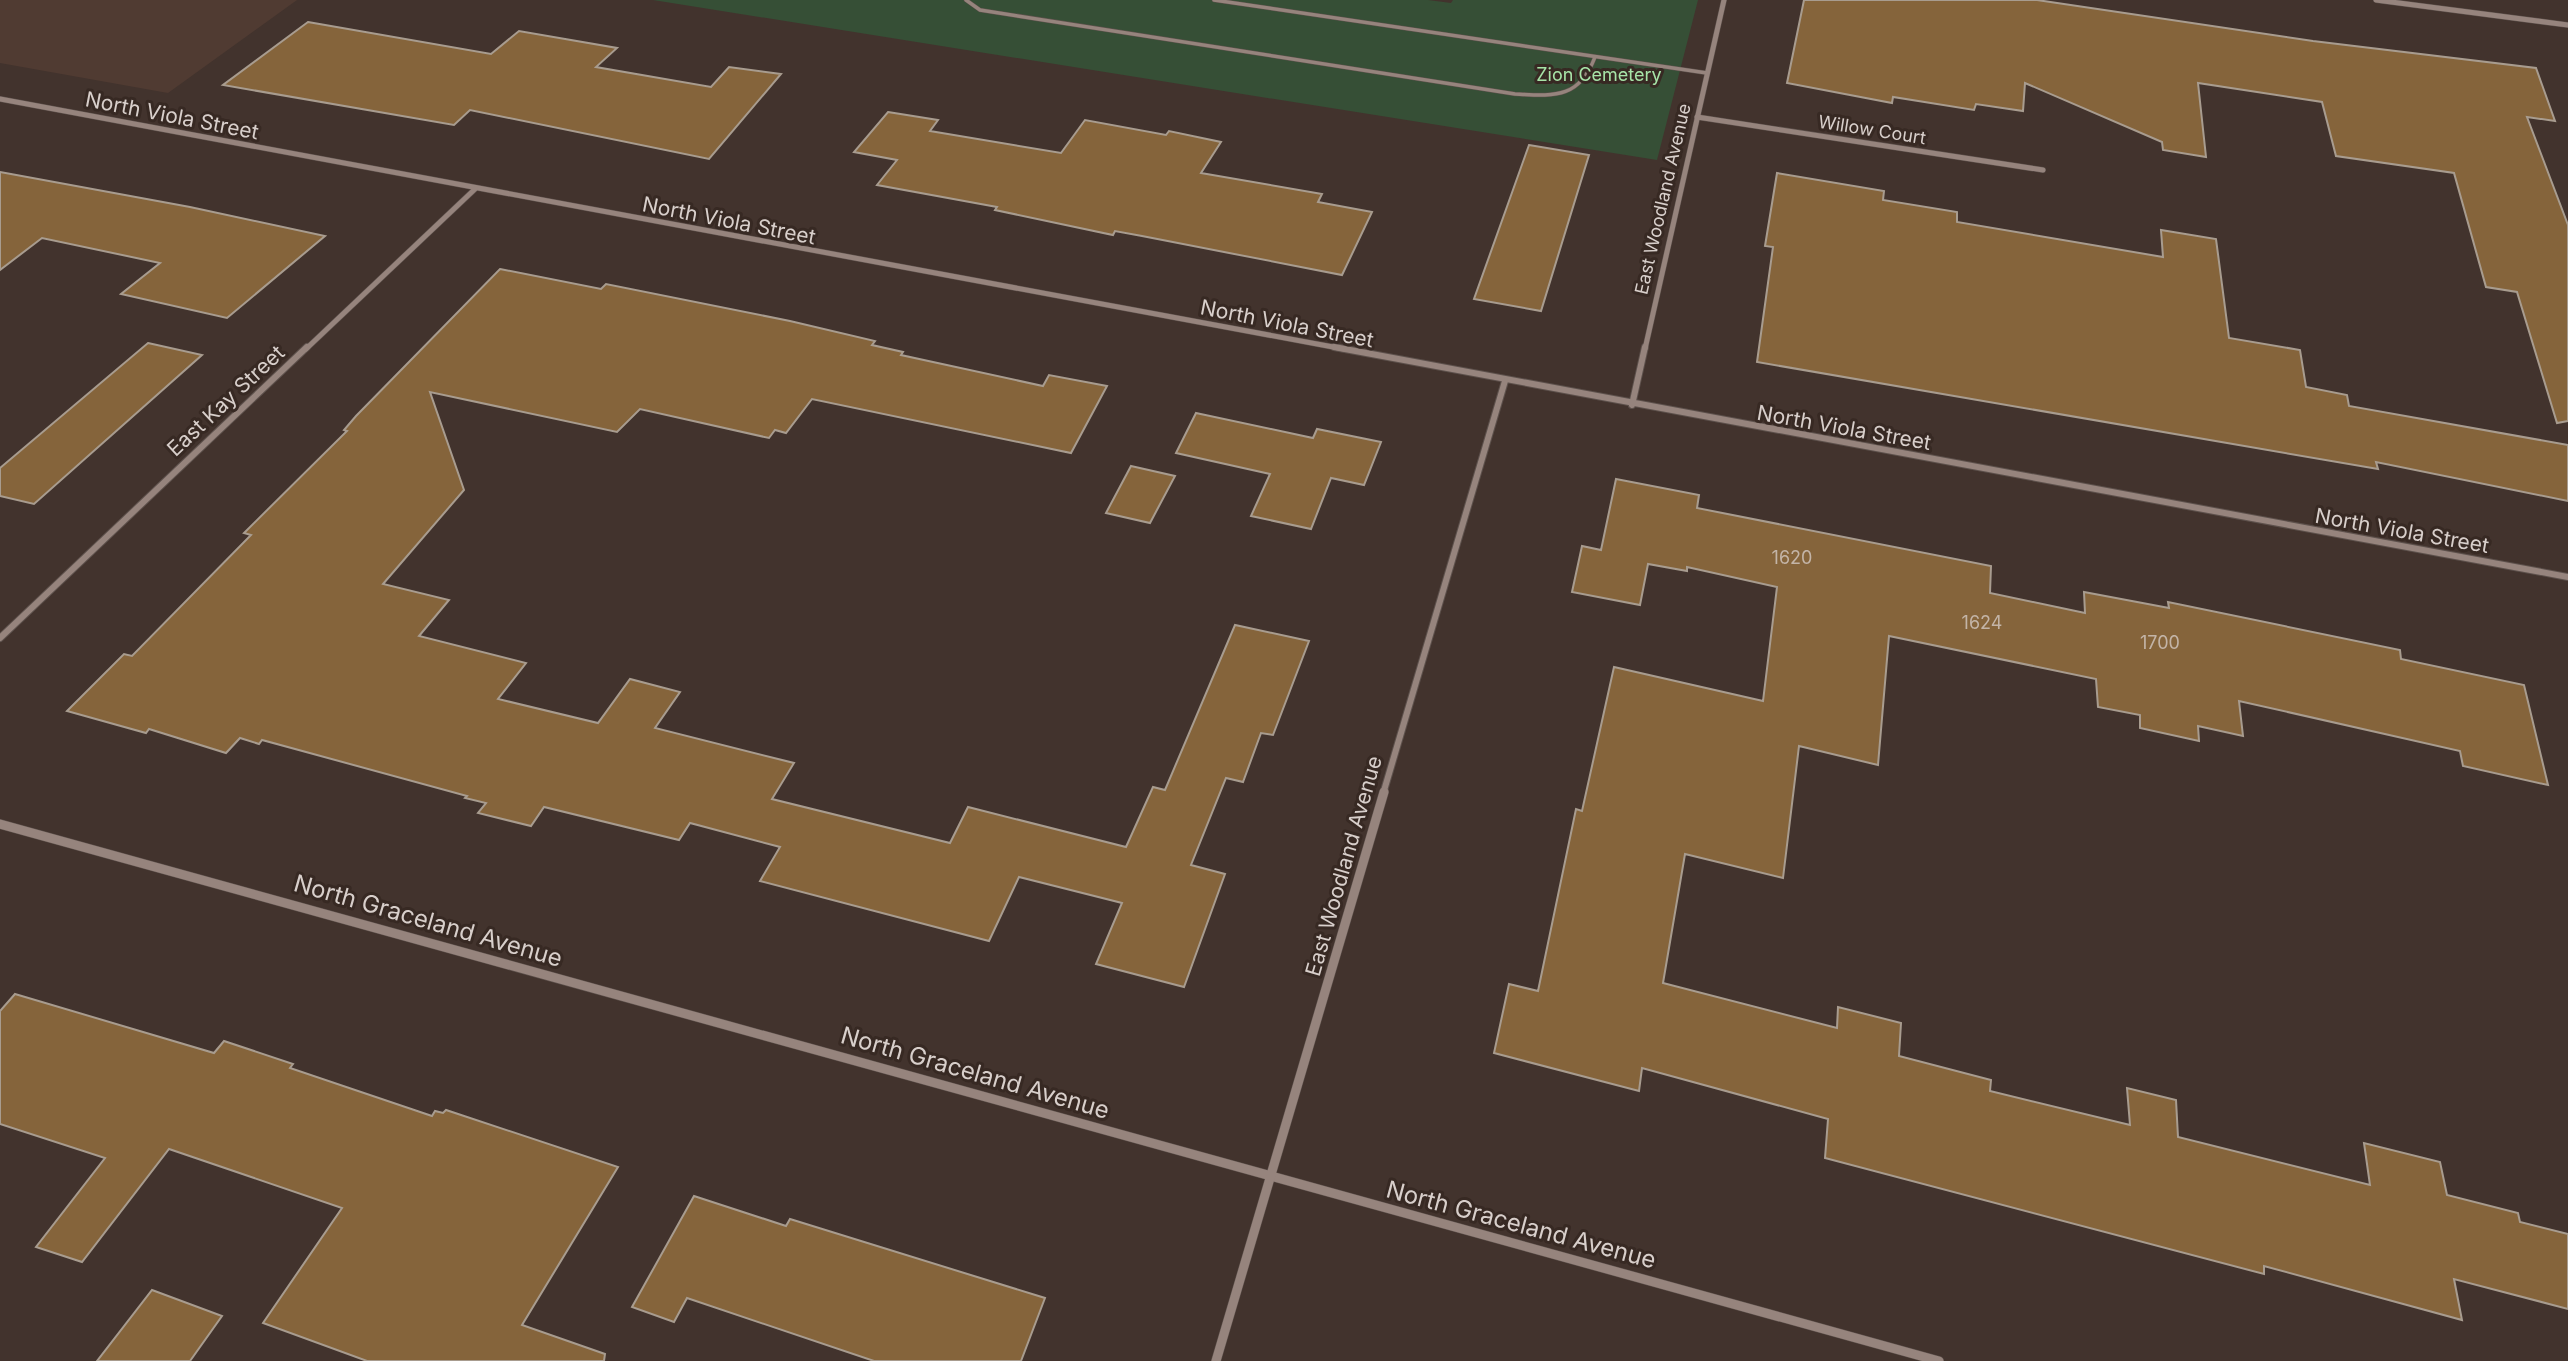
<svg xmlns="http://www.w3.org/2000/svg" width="2568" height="1361" viewBox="0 0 2568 1361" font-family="Inter,sans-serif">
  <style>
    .built { fill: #503b32 }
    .green { fill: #364f36 }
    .building { fill: #85643b; stroke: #a89c8f; stroke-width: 2 }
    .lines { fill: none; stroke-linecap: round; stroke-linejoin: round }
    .lane-casing { stroke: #5d514c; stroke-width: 4.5 }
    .street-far2-casing { stroke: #5d514c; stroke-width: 6 }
    .street-far1-casing { stroke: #5d514c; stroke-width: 8 }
    .street-casing { stroke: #5d514c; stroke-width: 10 }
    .lane { stroke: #96847d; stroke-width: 3.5 }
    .street-far2 { stroke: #96847d; stroke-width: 5 }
    .street-far1 { stroke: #96847d; stroke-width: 6 }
    .street { stroke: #96847d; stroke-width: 9 }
    .labels { text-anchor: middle; stroke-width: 6; stroke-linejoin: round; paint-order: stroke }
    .far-park-label { font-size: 18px; fill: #a7e4a8; stroke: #372923 }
    .far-street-label { font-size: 18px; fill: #d8cfcb; stroke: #372923 }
    .number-label { font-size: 18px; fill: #c3b4a7 }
    .street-label { font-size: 21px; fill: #d8cfcb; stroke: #372923 }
    .near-street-label { font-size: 24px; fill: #d8cfcb; stroke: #372923 }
  </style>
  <rect width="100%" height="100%" fill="#42332d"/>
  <path class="built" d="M0,0H297L168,93L0,63Z"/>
  <path class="green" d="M653,0H1428L1451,3L1453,0H1698L1657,160Z"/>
  <g class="building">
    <path d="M1804,0H2037L2313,41L2536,68L2555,121L2527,117L2568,225V421L2557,423L2517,292L2486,287L2454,173L2336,156L2322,102L2198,83L2206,157L2163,150L2162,142L2025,83L2023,111L1976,104L1974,110L1893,97L1892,103L1787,83Z"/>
    <path d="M308,22L491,54L519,31L617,48L596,67L711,87L729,67L781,74L709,159L470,110L454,125L223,85Z"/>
    <path d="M888,112L938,120L930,131L1061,153L1085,120L1166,135L1169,131L1221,142L1201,173L1322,194L1318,202L1372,212L1342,275L1142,236L1115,231L1113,235L995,210L997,207L877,185L897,160L854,152Z"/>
    <path d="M1529,145L1589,155L1541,311L1474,299Z"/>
    <path d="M0,172L190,207L325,236L227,318L121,294L160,263L42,238L0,270Z"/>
    <path d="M1777,173L1884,191L1883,200L1957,212V222L2163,257L2161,230L2216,239L2229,338L2300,350L2306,387L2347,395L2349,406L2568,445V501L2376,462L2378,469L1757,362L1773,247L1765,246Z"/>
    <path d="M500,269L601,289L606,284L790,321L875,341L872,345L903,352L901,355L1043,386L1049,375L1107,386L1071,453L812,399L786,433L775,430L769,438L640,409L617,432L430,392L464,490L383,584L449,600L419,636L526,663L498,699L598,723L630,679L680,692L655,728L794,763L772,799L950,843L968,807L1126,847L1153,787L1165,790L1235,625L1309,641L1273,735L1261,733L1243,782L1226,778L1191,865L1225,874L1184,987L1096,964L1122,903L1019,877L989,941L760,881L780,847L690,823L679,840L544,807L531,826L478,813L486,803L465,798L467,796L262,740L259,744L240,738L226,753L149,729L146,733L67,711L124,654L132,656L251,535L244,533L347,431L344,430L356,416Z"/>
    <path d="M148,343L202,355L34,504L0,496V468Z"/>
    <path d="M1196,413L1313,438L1317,429L1381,442L1364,485L1331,478L1311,529L1251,516L1270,474L1176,453Z"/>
    <path d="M1131,466L1175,476L1150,523L1106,513Z"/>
    <path d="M1616,479L1699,495L1697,508L1991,566L1990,593L2085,613L2084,592L2169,608L2168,602L2400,650L2401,659L2524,685L2548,785L2463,766L2460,751L2239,701L2243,736L2198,726L2199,741L2140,728V715L2098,707L2096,679L1889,636L1878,765L1799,746L1783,878L1685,854L1663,983L1837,1028L1838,1007L1901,1023L1899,1056L1991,1080L1990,1091L2130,1125L2127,1088L2176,1100L2178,1137L2370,1185L2364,1143L2440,1162L2447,1195L2518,1213L2520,1222L2568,1234V1309L2454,1279L2462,1320L2264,1266V1274L1825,1158L1828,1119L1642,1068L1639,1091L1494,1053L1509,984L1538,991L1576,809L1582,811L1614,667L1763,701L1777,587L1687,567V571L1648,564L1640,605L1572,592L1582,546L1601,550Z"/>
    <path d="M15,994L214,1053L224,1041L293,1064L290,1068L432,1116L435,1111L443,1113L446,1110L618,1167L522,1325L605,1354L604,1361H367L263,1323L342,1208L169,1149L82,1262L36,1247L105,1158L0,1124V1011Z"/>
    <path d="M694,1196L786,1226L790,1219L1045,1298L1021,1361H874L687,1298L674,1322L632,1307Z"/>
    <path d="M152,1290L222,1316L190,1361H97Z"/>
  </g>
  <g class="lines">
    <defs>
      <g id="lane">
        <path d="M966,0L980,10L1515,94C1555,96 1579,99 1595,57"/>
        <path d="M1214,0L1707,73"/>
      </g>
      <g id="street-far2">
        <path d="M2376,0L2568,25"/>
        <path d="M0,99L1344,349"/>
        <path d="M1697,117L2043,170"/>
        <path d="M306,349L475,189"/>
        <path d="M1645,349L1724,0"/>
      </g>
      <g id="street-far1">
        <path d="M1334,347L2568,577"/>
        <path d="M1632,405L1645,347"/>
        <path d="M0,638L307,347"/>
        <path d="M1383,794L1505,381"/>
      </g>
      <g id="street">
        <path d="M0,824L1939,1361"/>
        <path d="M1216,1361L1384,792"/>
      </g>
    </defs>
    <use href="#lane" class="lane-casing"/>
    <use href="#street-far2" class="street-far2-casing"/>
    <use href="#street-far1" class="street-far1-casing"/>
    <use href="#street" class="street-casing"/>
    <use href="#lane" class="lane"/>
    <use href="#street-far2" class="street-far2"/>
    <use href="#street-far1" class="street-far1"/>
    <use href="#street" class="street"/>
  </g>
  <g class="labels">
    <g class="far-park-label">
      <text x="1599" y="81">Zion Cemetery</text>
    </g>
    <g class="far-street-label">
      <text transform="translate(1872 130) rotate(9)" y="6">Willow Court</text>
      <text transform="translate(1663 199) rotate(-77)" y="6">East Woodland Avenue</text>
    </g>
    <g class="number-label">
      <text x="1792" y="564">1620</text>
      <text x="1982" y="629">1624</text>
      <text x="2160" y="649">1700</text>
    </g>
    <g class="street-label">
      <text transform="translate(172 116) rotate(11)" y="7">North Viola Street</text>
      <text transform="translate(729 221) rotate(11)" y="7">North Viola Street</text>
      <text transform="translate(1287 324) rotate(11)" y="7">North Viola Street</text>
      <text transform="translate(226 401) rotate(-43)" y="7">East Kay Street</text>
      <text transform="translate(1844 428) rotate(10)" y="7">North Viola Street</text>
      <text transform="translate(2402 531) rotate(10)" y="7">North Viola Street</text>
      <text transform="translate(1344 866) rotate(-74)" y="7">East Woodland Avenue</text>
    </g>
    <g class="near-street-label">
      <text transform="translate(428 921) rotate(16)" y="8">North Graceland Avenue</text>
      <text transform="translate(975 1073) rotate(16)" y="8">North Graceland Avenue</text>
      <text transform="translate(1521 1225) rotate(15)" y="8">North Graceland Avenue</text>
    </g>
  </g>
</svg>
